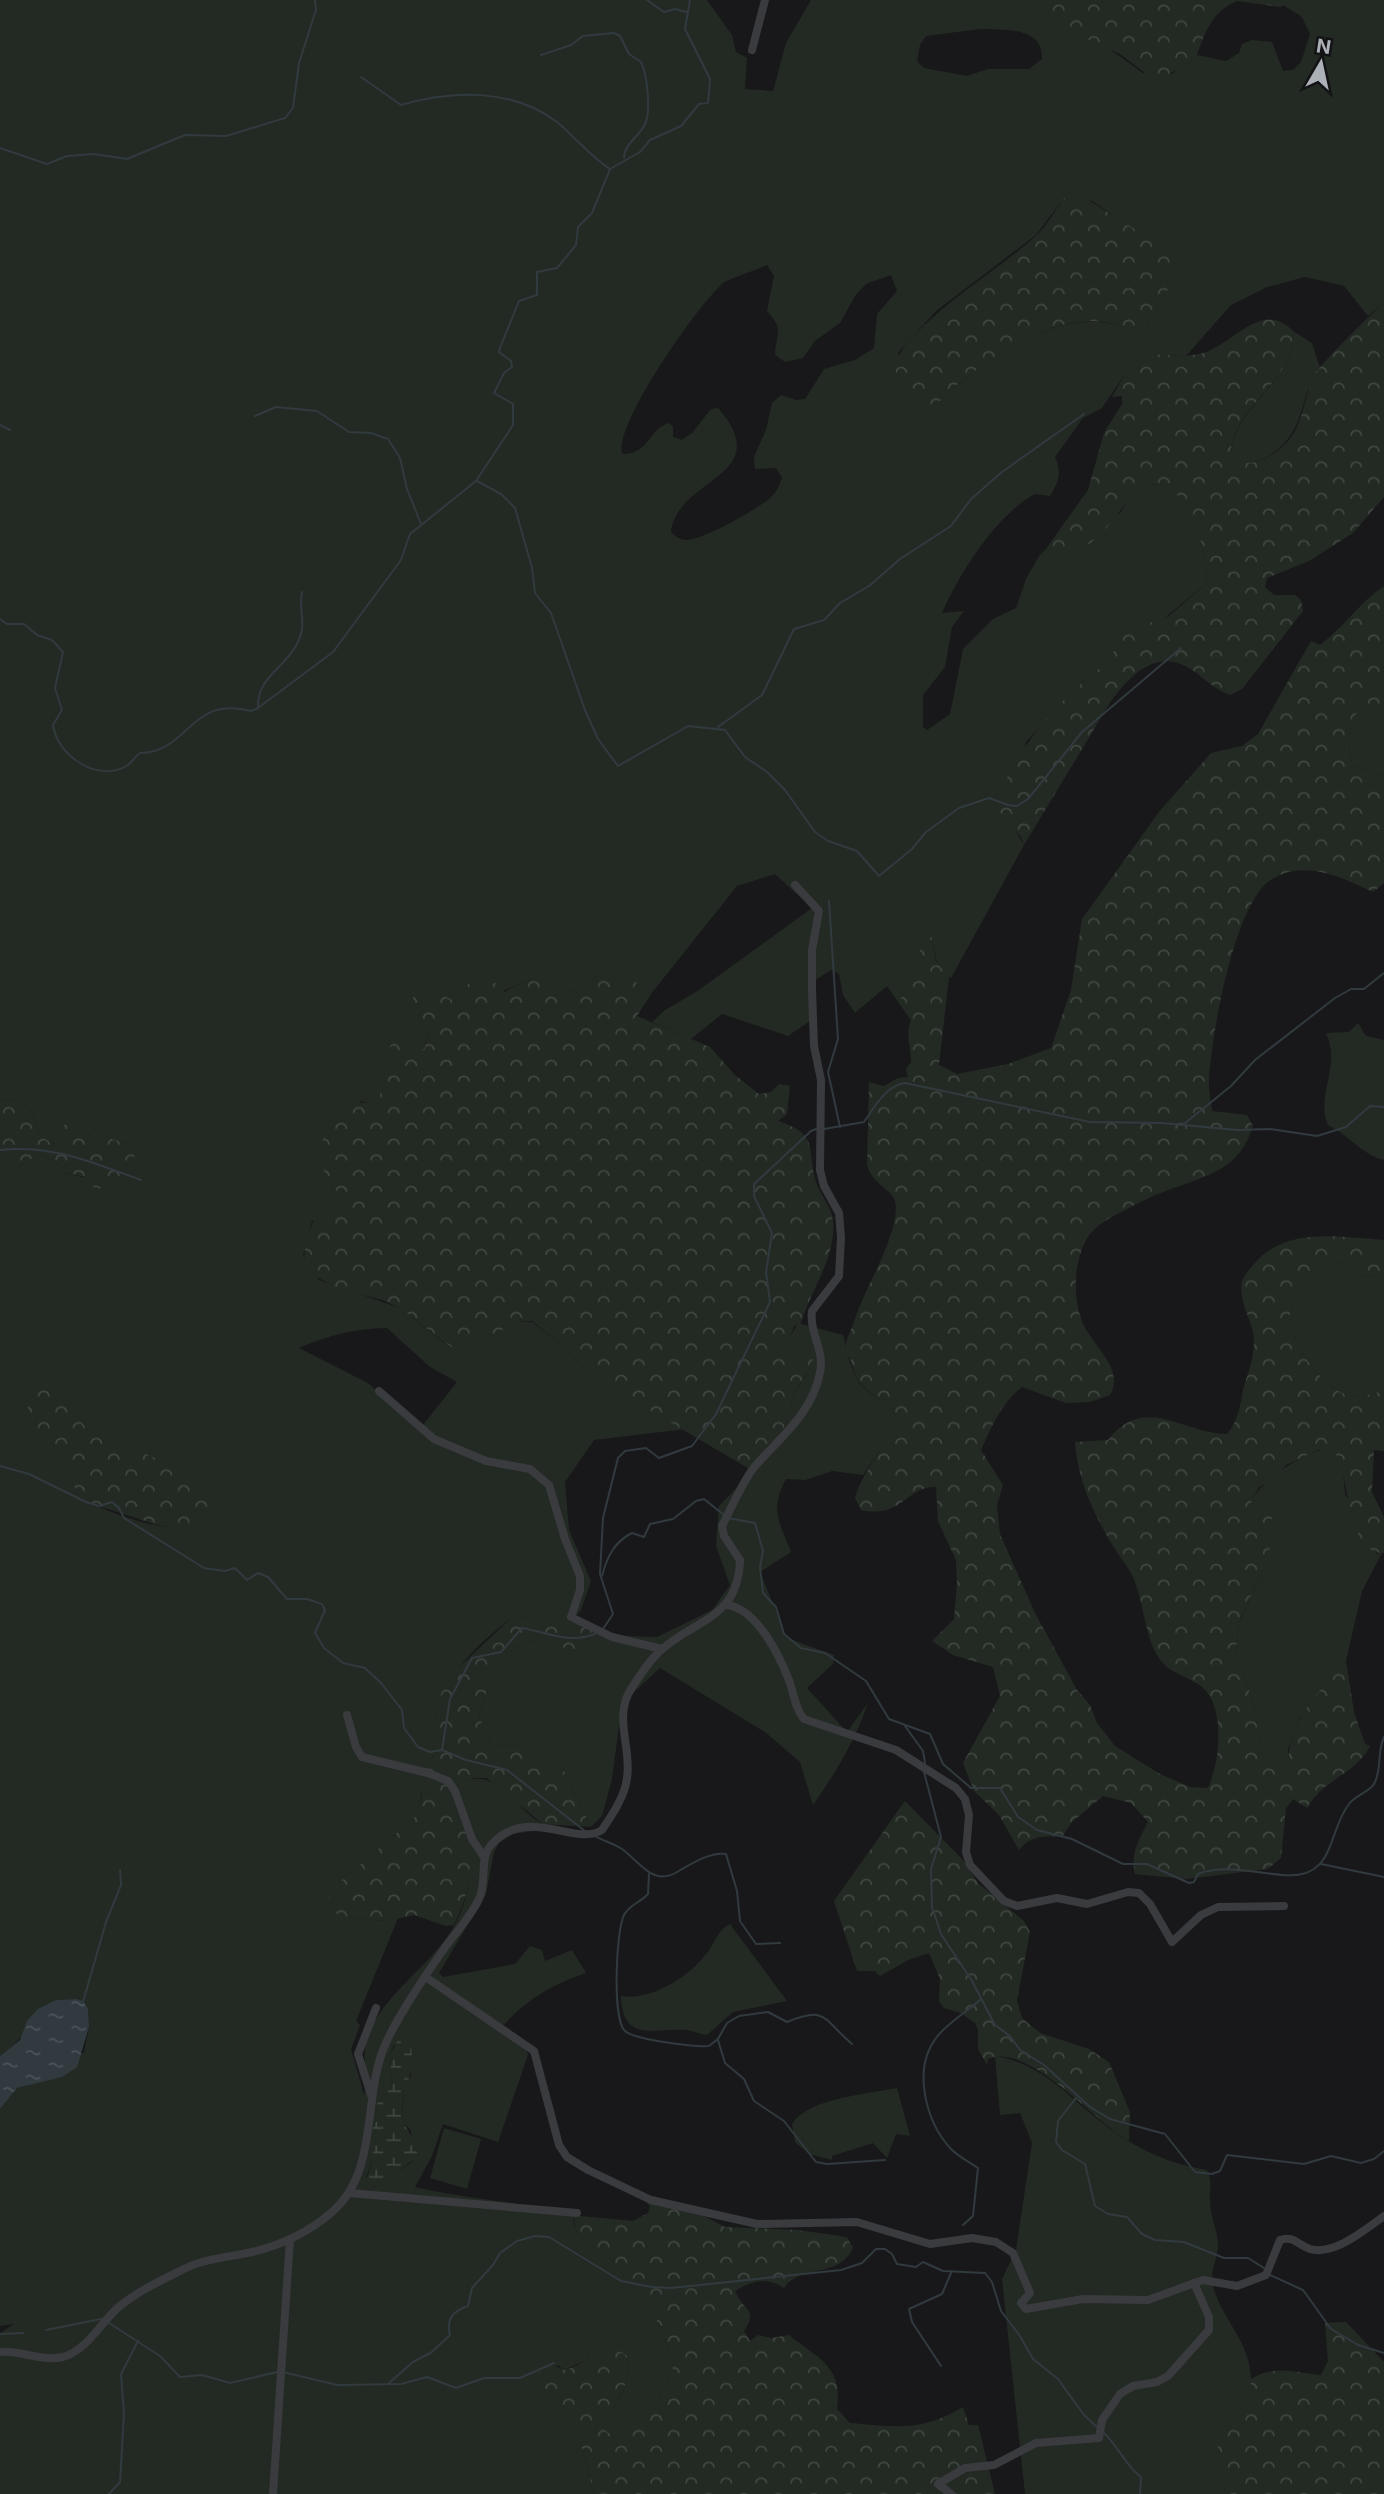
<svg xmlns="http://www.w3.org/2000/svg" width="1384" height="2494" viewBox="0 0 1384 2494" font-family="Inter,sans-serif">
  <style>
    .grass { fill: #232a23; fill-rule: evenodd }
    .forest { fill: url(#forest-crowns) }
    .wetland { fill: url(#wetland-marsh) }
    .water { fill: url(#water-ripples) }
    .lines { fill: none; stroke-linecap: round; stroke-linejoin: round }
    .stream { stroke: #313a3f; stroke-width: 2 }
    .minor { stroke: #3a3b3f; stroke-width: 8 }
  </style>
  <defs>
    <pattern id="forest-crowns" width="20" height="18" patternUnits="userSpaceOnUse" patternTransform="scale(1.75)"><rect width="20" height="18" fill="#232a23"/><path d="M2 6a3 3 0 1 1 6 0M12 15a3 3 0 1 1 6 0" fill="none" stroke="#404641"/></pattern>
    <pattern id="wetland-marsh" width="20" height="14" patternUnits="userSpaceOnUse" patternTransform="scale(1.75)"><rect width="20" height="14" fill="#232a23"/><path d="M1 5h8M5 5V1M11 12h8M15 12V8" fill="none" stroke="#404641"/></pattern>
    <pattern id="water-ripples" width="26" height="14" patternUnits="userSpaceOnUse" patternTransform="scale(1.75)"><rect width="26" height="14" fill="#313a3f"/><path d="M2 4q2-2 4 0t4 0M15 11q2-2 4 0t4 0" fill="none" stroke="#4c5459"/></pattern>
  </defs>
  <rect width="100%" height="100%" fill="#18181a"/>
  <g class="grass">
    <path d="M0,0H707L732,35L736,52L747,58L745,89L773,91L786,43L811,0H1041L1143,73L1172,74L1181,65L1195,61L1197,55L1226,61L1239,53L1242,44L1252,40L1272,42L1283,71L1293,70L1301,62L1310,34L1302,17L1283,5L1290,0H1384V303L1368,316L1344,286L1305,277L1267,287L1231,305L1186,356L1144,354L1125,374L1102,408L1083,418L1055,457C1062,473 1059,481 1050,496L1035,494C997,514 959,574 942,613L964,611L952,627L945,667L923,695V727L927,730L950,714L963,649L993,619L1016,608L1026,579L1039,556L1046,549L1055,556L1121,512L1130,496L1144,484L1169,485C1193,510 1207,548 1207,583L1162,620L1131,629L1107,661L1074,690L1026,742L1014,828L1024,845L951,978L938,969L929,924L911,983L898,1002L887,986L855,1013L843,995L839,974L831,970L814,981L810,1021L788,1036L722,1014L691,1039L652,1022L665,1010L696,992L812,908L775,874L737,886L651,994L632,979L608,970L573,991L529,979C510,989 467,1009 447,999L423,1020L429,1031L423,1050L391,1043L378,1105L360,1101L324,1168L332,1186L352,1202L312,1221L303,1256L319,1280L400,1308L451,1348L469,1338H490L515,1322H532L561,1344L590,1375L686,1429L594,1440L565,1482L569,1530L591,1581L581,1610L572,1621L542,1617L511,1618C475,1647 440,1678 435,1726C434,1734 437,1743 436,1752C419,1775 426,1794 414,1818L327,1893L347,1918L388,1921L398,1918L356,2021L360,2025L351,2049L364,2095C372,2067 355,2056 374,2023C398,1979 449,1954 464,1903C469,1886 474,1862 469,1845C462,1819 450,1812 459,1783C499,1765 513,1808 543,1824L540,1830L513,1834L499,1843L494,1852L486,1894L439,1973L443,1977L515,1964L530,1946L542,1950L545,1961L572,1950L586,1973C553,1984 525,2000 502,2027L524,2043L528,2055L498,2142L443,2124L432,2156L415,2187C470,2200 526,2202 580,2216L573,2220L577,2234L613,2261L654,2314L673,2361L672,2372L659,2399L608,2433L602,2426V2419C622,2400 630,2385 627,2356L598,2355L564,2370L558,2365L540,2384L580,2440L594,2494H0V2333L14,2324L0,2326V2109L17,2088L27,2086L84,2052L89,2027L88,2009L76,1999L56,2000C37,2019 21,2040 0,2056V1166L4,1170L18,1168L38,1154L56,1161L63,1172L86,1178L82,1182L129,1144L108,1138L76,1120L55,1144L40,1136L31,1109L16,1099L0,1101ZM980,29C1003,30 1043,26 1042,59L1029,69H988L967,76L924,68L917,61L920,45L926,36ZM1092,201L1177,259C1176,286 1156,305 1145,330L1137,333C1073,297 985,355 940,401L898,353L936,311L1036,235L1061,202ZM767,265L774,276L767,311C785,331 776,332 775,355L785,362L803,358L815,341L840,323L855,296L866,284L891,275L897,291L877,314L874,348L855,360L824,369L805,399L796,400L781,395L772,403L766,430L754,457L755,469L776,468L782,478C779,486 777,491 771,497C760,508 701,541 686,540C680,540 675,536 671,532C677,477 778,477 718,408L711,409L692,433L682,440L673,437V427L669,423C648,429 650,454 622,454C614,424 698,305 723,283C727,280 759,269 767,265ZM387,1328L430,1367L457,1382L419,1430L368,1383L299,1348C329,1335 354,1329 387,1328ZM52,1389L72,1400C76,1437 114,1440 141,1452C165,1463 194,1475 211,1494L195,1523C166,1537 109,1511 79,1499L65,1464ZM408,2040L411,2075L406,2085L402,2112L403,2122L411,2131L412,2162L375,2187L366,2177L373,2159V2125L379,2119L376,2105L392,2086L390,2054L393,2046Z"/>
    <path d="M1293,331L1312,343L1320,368C1299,392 1308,426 1276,451C1265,460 1253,464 1239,463L1231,456C1231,407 1298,380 1293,331Z"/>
    <path d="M1366,702L1384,710V776L1353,766C1346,743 1347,719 1366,702Z"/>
    <path d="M1358,1023L1366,1036L1384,1040V1160C1361,1154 1349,1135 1328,1125C1315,1093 1342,1068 1326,1033L1349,1032Z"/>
    <path d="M1341,1262L1354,1276L1384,1275V1391C1374,1393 1361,1398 1352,1396C1324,1392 1283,1336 1291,1308C1294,1297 1302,1288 1309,1281C1319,1270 1326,1264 1341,1262Z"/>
    <path d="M798,1323L843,1335C846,1340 844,1346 846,1351C856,1379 858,1391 889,1402L897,1417L892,1433L863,1475L832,1471L805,1480L786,1479C769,1511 780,1522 791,1552L760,1572L787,1638L834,1655L833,1664L807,1688L847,1732L868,1703C855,1741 836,1772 813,1805L800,1762L765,1732L660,1668L622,1703L612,1779L602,1816L591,1827L564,1771L527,1745L492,1746L479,1716C488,1687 500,1639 539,1641C552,1642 568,1650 581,1653L593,1630L625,1636L657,1637L712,1610L730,1585L716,1546L719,1506L753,1471L787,1423L793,1395L807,1374L805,1352L791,1357L785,1352L787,1342Z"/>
    <path d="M1326,1449L1334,1451L1342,1461L1345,1494L1377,1554L1382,1553L1362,1591L1346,1661L1300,1718L1288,1749V1762L1280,1765L1263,1757L1253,1702L1236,1650L1239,1623L1269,1558L1257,1511L1251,1501C1261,1481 1303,1452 1326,1449Z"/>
    <path d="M730,1924L787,2001L733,2012L707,2035C700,2034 693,2031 686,2030C654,2028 622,2043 621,1996C651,2001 689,1977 707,1953C716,1942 717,1930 730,1924Z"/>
    <path d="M995,2056C1043,2064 1067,2096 1104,2124C1134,2148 1169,2164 1207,2170C1213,2182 1209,2189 1210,2201C1210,2215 1217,2229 1218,2243C1219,2258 1209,2270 1213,2286C1222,2321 1253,2343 1251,2385C1250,2407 1230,2422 1221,2441C1214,2457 1222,2478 1226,2494H1025L1002,2279L1016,2250L1032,2143L1020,2113L1000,2115Z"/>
    <path d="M897,2088L910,2136L896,2134L887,2158L873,2143L832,2156V2160L809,2154L795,2142L792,2124C808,2098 868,2094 897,2088Z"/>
    <path d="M444,2128L481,2139L467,2189L430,2178Z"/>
  </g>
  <g class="forest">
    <path d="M1041,0H1290L1281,7L1237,1C1211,11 1203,37 1195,61C1180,65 1171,75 1156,81L1120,54L1056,25L1045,12Z"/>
    <path d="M1077,193L1165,248L1177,259C1176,286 1156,305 1145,330L1137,333C1077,299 1006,346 959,383C952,388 947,398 940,401C904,420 879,373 909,341C947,299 994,273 1036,236C1049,224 1056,207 1068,194Z"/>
    <path d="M1384,303V497L1353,533L1309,561L1267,578L1265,587L1274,595H1295L1301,600L1303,611L1242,689L1230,695C1213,689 1204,677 1189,668C1155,648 1130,676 1111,701L1024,845L1021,837L994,805C1014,759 1037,725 1074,690C1089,676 1105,666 1116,648L1114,642L1131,629L1169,616L1207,583C1207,548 1193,509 1168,485L1144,484C1112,511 1105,551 1055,556L1046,549L1088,490L1104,433L1122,404V396L1112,397L1125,374L1144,354C1164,353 1182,359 1203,353C1235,343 1262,299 1293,331C1298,380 1230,407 1231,456C1251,475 1286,450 1296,429C1304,413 1306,393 1313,377C1319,365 1372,313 1384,303Z"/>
    <path d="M1384,586V710L1366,703C1347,719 1346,743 1353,766L1384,776V883L1373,892C1342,877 1305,859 1272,879C1235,900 1211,1037 1209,1079C1208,1090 1211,1101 1212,1111L1247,1115L1253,1126C1240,1170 1206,1176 1168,1190C1151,1196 1135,1205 1119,1213C1109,1218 1096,1226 1089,1235C1073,1260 1072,1298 1083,1324C1093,1346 1125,1369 1110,1395L1090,1402L1066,1403L1022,1387C1002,1402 991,1427 981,1450L1003,1485L997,1505L1000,1534L1035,1613L1077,1690L1090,1705L1097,1723L1115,1746L1160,1774L1190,1787L1208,1788C1220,1762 1227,1702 1198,1684C1184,1675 1169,1673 1159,1658C1144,1635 1144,1602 1133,1577C1128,1566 1119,1556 1113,1546C1093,1513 1078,1480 1075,1442L1108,1440C1144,1393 1182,1433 1227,1434C1238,1421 1240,1407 1243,1390C1247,1375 1254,1359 1254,1343C1255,1322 1237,1302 1242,1282C1243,1276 1250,1269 1254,1264C1285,1226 1341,1237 1384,1240V1275L1353,1276L1341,1262C1326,1264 1319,1270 1309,1281C1302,1288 1294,1297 1291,1308C1283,1336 1324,1392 1352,1396C1361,1398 1374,1393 1384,1391V1451L1374,1450L1372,1492L1384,1517V1553C1345,1555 1351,1473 1334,1451L1318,1450L1286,1465L1275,1478L1259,1487L1251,1501L1257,1511L1272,1517L1269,1558L1239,1622L1236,1650L1253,1702L1263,1757L1280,1765L1288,1762C1290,1719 1319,1692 1346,1661L1354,1712L1365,1744L1370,1746C1354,1776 1324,1778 1307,1808L1293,1799L1286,1808L1281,1858L1268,1869L1186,1879L1135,1874C1130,1855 1139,1839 1148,1822L1131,1803L1103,1796L1072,1822L1062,1837C1047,1835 1028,1836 1019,1850L999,1815L974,1791L963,1763L1000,1696L993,1667L953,1655L932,1641L954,1619L957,1583L956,1560L938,1521L936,1487C906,1486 902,1519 861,1510L855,1498C864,1467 888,1446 897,1417L889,1402C865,1393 856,1383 850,1358L845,1355C844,1340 851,1332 855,1319C866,1285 896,1241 896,1206C895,1188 873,1188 867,1164L869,1082L884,1086L898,1078L908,1077L906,1069L911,1062C911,1046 905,1036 911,1020L898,1002C917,979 918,949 929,922L936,962L949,977L939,1065L957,1074L1008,1064L1051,1048L1071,990L1082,919L1159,812L1211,753L1242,746L1258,734L1311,641L1320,645C1344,627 1359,603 1384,586Z"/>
    <path d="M480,968L504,992L529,979L573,991L608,970L632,979L651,994L637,1016L710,1047L735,1075L759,1094L771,1092L779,1084L790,1086L787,1114L778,1121C820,1135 806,1147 816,1182C820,1195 832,1207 833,1221C836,1258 811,1289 801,1323L794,1326L785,1352L791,1357L805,1352L813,1354L812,1365L793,1395L787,1423L753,1471L590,1375L561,1344L532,1321L515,1322L490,1338H469L452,1348L400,1308L383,1300L339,1289L304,1270L305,1243L316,1214L351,1202C346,1197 338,1193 333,1187C311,1162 322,1120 347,1101L378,1104L391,1043H404L424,1049L429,1031L413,1005V995C427,991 445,994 455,1002Z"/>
    <path d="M16,1099L31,1109L40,1136L54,1144L60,1127L76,1120L108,1138L129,1144L135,1157L132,1176C117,1192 99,1191 82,1183L85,1177L63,1172L56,1161L38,1154L18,1168L4,1170L0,1166V1101Z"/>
    <path d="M42,1384L73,1400C76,1437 115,1440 142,1452C165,1463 194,1475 211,1494C206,1546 157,1525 127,1515C110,1509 95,1506 79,1499L65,1464L40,1438L28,1409L26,1388Z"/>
    <path d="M542,1617L568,1620L593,1630L581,1653C568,1650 552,1642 539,1641C500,1639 488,1687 479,1716L492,1746L527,1745L564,1771L591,1827L543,1824L487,1778H474L459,1783C450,1813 464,1819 470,1846C475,1871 465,1903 454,1925L446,1926L414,1915L388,1921L347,1918L335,1913L327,1893L414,1818L422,1796L423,1772L436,1752L434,1728L441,1694L450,1676L511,1618Z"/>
    <path d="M905,1801L963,1860L978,1883L1024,1921L1030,1932L1017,2000L1022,2018L1040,2033L1089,2049L1109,2062L1130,2112L1129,2141C1095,2123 1028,2041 988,2059L987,2065L978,2049V2030L975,2023L961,2013L944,2008L939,2001L940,1979L929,1953L908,1960L880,1976L875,1971H857L834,1901Z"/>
    <path d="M645,2201L706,2217L725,2227L798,2230L847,2237L853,2248C838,2280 802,2262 784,2288C766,2276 752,2281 735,2291C743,2311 759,2309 744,2331L750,2341L758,2335L771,2338L789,2335C818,2359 843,2365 837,2409L850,2423C896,2427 921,2432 963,2407L969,2425H978L995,2494H594L580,2440L540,2384L539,2371L547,2363L565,2370C585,2365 608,2339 627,2356C630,2385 622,2399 602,2419V2426L608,2433L659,2399L672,2372L673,2361L654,2314L613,2261L577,2234L574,2220L580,2216L633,2221L648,2213L650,2206Z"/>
    <path d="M1346,2322L1384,2362V2494H1226C1223,2482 1217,2467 1217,2455C1217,2430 1251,2410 1251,2379C1276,2364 1294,2373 1321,2375L1328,2361L1325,2323Z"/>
  </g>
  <path class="wetland" d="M402,2033C424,2054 403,2086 402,2111C401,2128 419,2139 417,2157L380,2185L371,2187L366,2180L373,2159V2125L379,2119L376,2105L392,2086L390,2054Z"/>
  <path class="water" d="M76,1999L83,2001L88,2009L89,2027L77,2067L62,2077L17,2088L0,2109V2056L20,2040L27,2021L38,2009L56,2000Z"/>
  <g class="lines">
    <g class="stream">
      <path d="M647,0L664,12L675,9L686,12"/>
      <path d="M541,55L571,45L583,36L614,33L620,36L629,54L641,62C647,75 652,113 644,126C638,137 624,145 624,158"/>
      <path d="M361,77L401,105C452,90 512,88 557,122C575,137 590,156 610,169"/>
      <path d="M0,148L47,164L67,156L94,154L127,159L185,135L226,136L285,118L293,108L299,63L316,10L315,0"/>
      <path d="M255,416L276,407L317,411L349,432L371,433L388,439L400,458L407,489L421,524"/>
      <path d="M0,425L10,430"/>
      <path d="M477,481L501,494L515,508L532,568L535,593L551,613L585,710L598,739L618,766L688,726L725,730L745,757L767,772L785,790L815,832L828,841L857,851L879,876L912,849L926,832L959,808L989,798L1008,805L1017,806L1028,799L1082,732L1181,648"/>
      <path d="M0,619L7,624H24L37,635L52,640L63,652L55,688L62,710L53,725C57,756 99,784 128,765C133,761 135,756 140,753C190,752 189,695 251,711L258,708L333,652L401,560L410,534L476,481L513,425V404L494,393L504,373L512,367L511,361L499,352L500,348L519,301L537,295V272L557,268L576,245L578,227L592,213L610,169L640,152L650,140L681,126L699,104L708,103L710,79L685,29L690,0"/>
      <path d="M258,707C257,677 285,668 297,644C308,623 298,613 302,592"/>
      <path d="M718,727L762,695L794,629L824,620L840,603L869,586L900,559L951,526L971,499L1002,472L1084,414"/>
      <path d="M829,901L838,1039L828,1072L840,1127"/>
      <path d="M1184,1124L1231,1086L1255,1060L1335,998L1351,989H1364L1384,973"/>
      <path d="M824,1129L864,1122C874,1108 886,1085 905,1083L1090,1122L1162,1123L1237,1130L1270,1129L1317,1136L1346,1127L1370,1106L1384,1107"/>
      <path d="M0,1150C52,1144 93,1163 141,1180"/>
      <path d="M0,1466L29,1474L86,1502L99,1506L112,1502L119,1508L124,1518L204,1568L225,1571L235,1568L247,1580L258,1573L268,1577L287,1599H307L322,1604L325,1610L315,1633L324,1648L343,1663L365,1668L381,1683L402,1710L404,1728L418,1747L430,1752L442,1750L466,1760L507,1770L585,1831"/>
      <path d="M728,1518L755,1523L763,1551L760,1567L763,1593L776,1607L784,1634L801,1648L825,1653L866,1681L889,1719L930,1734L943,1764L971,1788H1000L1018,1817L1037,1830L1072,1839L1123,1864H1147L1189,1883L1194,1882L1198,1874C1224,1864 1256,1873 1283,1875C1336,1880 1327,1832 1349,1804C1356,1795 1369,1792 1374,1784C1382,1771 1377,1751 1384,1737"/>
      <path d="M602,1576C607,1557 614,1542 632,1533L644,1537L650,1524L673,1519L696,1501L704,1499L724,1515"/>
      <path d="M603,1629L613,1614L600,1574L603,1518L618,1458L625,1451L646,1448L659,1458L692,1446L716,1414L770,1302L766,1272L772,1233L754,1196V1184L811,1131L819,1128"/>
      <path d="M905,1726L923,1751L925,1763"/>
      <path d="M442,1750L450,1699L472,1658L501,1652L522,1628C550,1633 568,1644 595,1634"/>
      <path d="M924,1772L941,1837L931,1869L932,1907L941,1934L972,1981L995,2025L1010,2036L1020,2050L1044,2065L1090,2107L1110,2119L1165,2134L1195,2172L1212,2174L1220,2171L1227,2155L1304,2164L1331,2156L1361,2163L1374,2159L1384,2151"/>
      <path d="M593,1835C603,1841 613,1843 622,1849C639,1861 653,1887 677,1872C691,1864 709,1852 726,1854L737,1891L740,1921L756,1944L780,1943"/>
      <path d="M1321,1864L1384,1877"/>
      <path d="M649,1874L648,1894C641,1902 629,1905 624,1915C616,1931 612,2019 625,2031C635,2040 695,2047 709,2046L718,2039L727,2023L739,2016L768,2012L787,2022C827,2006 822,2018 852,2044"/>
      <path d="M83,2002L106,1922L121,1885L120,1870"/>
      <path d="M718,2040L725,2063L744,2079L754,2101L784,2121L816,2162L827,2164L885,2160"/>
      <path d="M1076,2098L1058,2121L1056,2142L1062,2150L1085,2164L1095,2206L1108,2214L1127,2217L1142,2234L1155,2240L1184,2242L1224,2258H1248L1264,2268"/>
      <path d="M963,2225L973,2216L978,2168C969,2162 959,2157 951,2149C926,2122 912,2070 936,2038C946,2024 968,2011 981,1999"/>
      <path d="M1270,2275L1303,2290L1331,2329L1358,2345L1384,2353"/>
      <path d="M109,2323L160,2356L180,2377L202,2375L230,2383L277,2372"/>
      <path d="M46,2330L101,2319"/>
      <path d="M0,2334L23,2333"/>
      <path d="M941,2366L912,2322L909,2309L942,2294L951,2273"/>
      <path d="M283,2372L337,2385L401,2384L427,2377L456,2388L484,2378H520L554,2363"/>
      <path d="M389,2383L413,2362L432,2352L450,2335C446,2319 453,2311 468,2306L472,2288L493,2265L500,2253L517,2241L535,2236L549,2237L621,2281L652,2287L671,2288L841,2270L862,2263L876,2249H885L892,2254L897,2264L916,2267L923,2262L943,2271L985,2273L992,2282L1001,2311L1020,2336L1033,2359L1058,2379L1084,2415L1098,2428"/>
      <path d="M1102,2431C1118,2445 1126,2467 1141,2477L1140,2494"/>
      <path d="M109,2494L120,2482L124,2414L121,2374L138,2341"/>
    </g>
    <g class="minor">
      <path d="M752,50L765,0"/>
      <path d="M379,1391L434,1439L486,1461L530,1469L549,1485L565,1539L580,1576V1590L571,1617L612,1637L662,1649"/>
      <path d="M727,1605C757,1609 780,1656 790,1683C794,1695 795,1708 804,1719L896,1750L956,1788L965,1799L969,1815L966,1852L970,1865L1004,1901L1017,1906L1057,1898L1087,1904L1128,1892L1139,1893L1150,1904L1172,1942L1201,1915L1218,1907L1284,1906"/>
      <path d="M347,1715L356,1747L362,1757L428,1773L448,1781L455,1791L472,1839L484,1857"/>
      <path d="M427,1978L534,2051L559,2145L567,2157L588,2170L651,2200L757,2224L857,2222L930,2244L972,2238L996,2242L1013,2253L1030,2293L1021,2303L1026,2309L1083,2299L1148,2300L1203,2280L1237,2286L1266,2275L1280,2240C1293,2235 1298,2245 1310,2249C1334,2256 1366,2229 1384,2216"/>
      <path d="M371,2095L358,2054L376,2008"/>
      <path d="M350,2193L577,2213"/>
      <path d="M0,2352C20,2350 43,2362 63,2357C88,2350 102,2320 121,2305C140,2290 164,2279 186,2268C207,2258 230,2257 252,2252C282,2245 309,2232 332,2212C378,2172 363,2103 383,2050C393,2023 428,1971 446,1946C458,1930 471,1916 479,1899C488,1881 478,1858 492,1844C527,1805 576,1847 602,1830C612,1815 625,1796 627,1778C632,1748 613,1717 631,1689C640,1675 649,1661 661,1650C697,1618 738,1619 740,1560L724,1536L722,1526C731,1509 744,1478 756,1465C781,1437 812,1413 820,1373C825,1350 809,1333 812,1311L839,1276L841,1237L839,1213L824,1186L820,1170L821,1080L814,1046L812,989V950L819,911L795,885"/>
      <path d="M273,2494L290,2239"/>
      <path d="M951,2494L938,2484L965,2468L994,2465L1036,2443L1099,2438L1102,2420L1120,2394L1133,2386L1157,2382L1168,2376L1209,2330V2317L1194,2283"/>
    </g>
  </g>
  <g transform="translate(1321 63) rotate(9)" stroke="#131315" stroke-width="5" paint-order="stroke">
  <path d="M0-5L12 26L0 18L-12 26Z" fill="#acb1b8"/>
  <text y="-10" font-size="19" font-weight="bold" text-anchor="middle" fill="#acb1b8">N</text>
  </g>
</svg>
